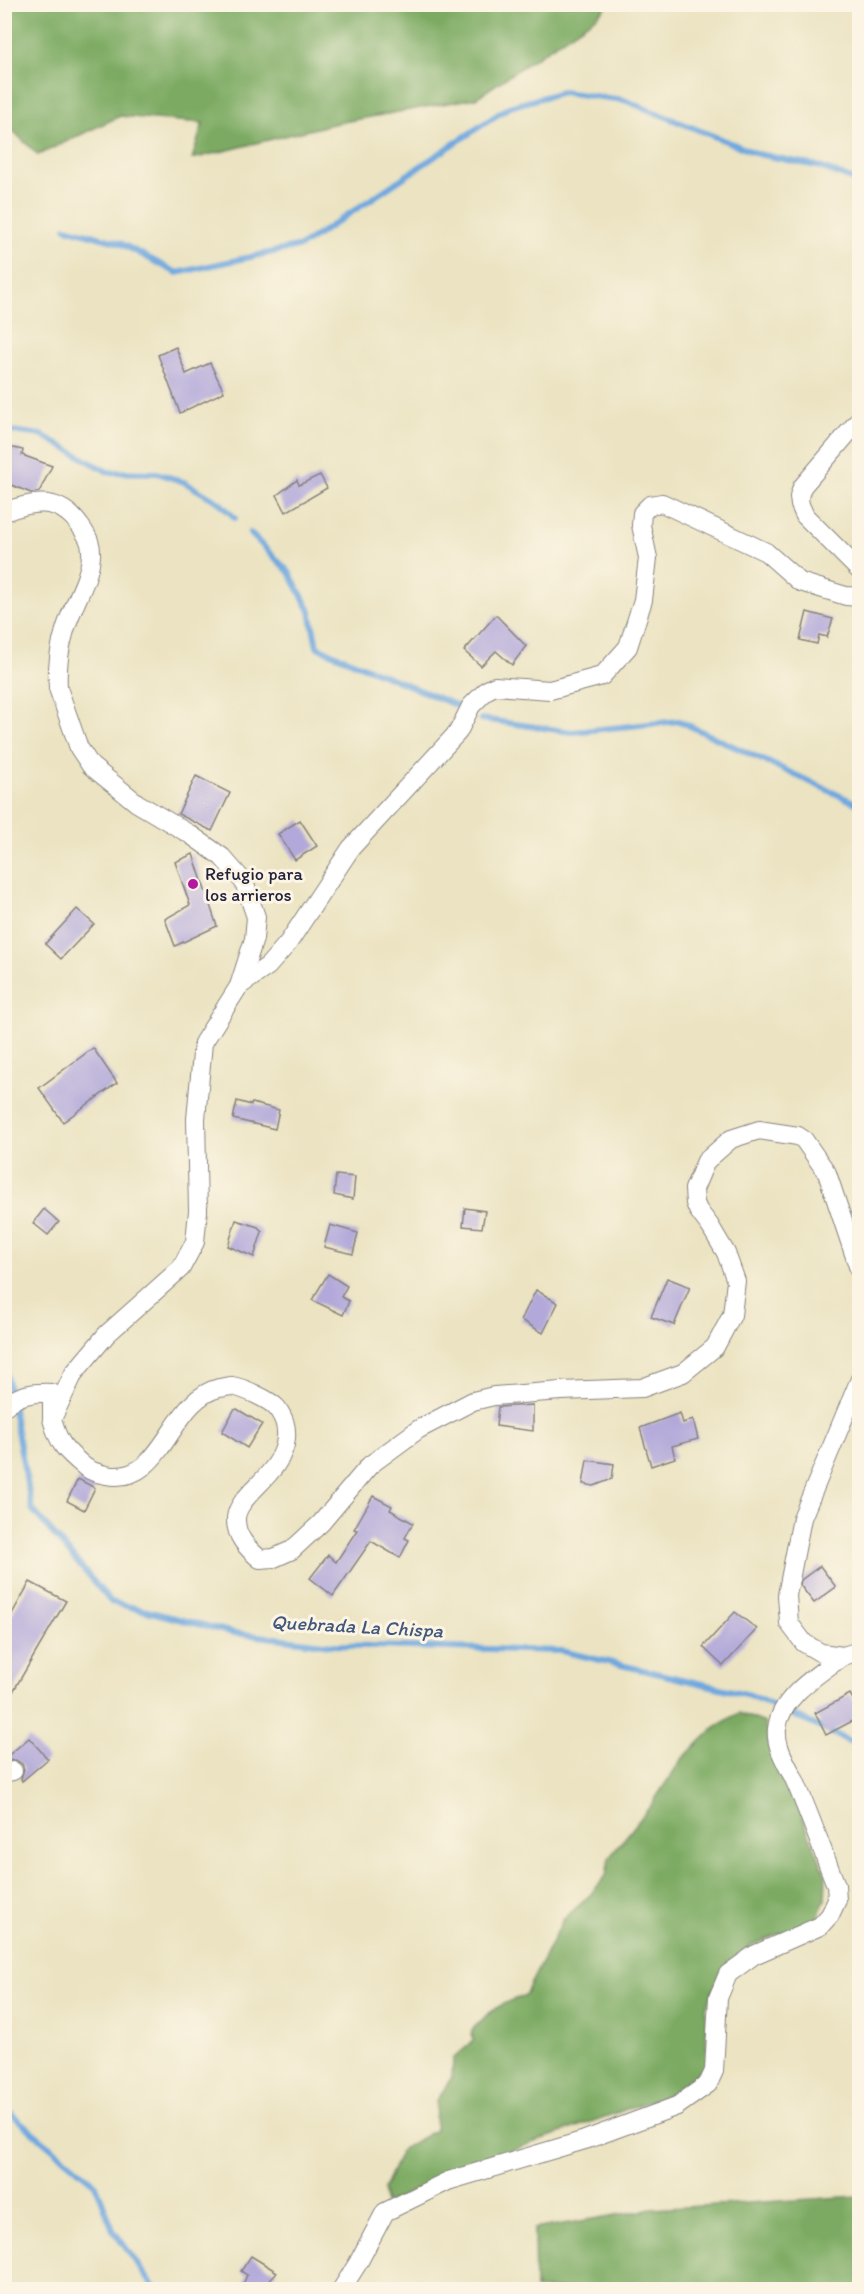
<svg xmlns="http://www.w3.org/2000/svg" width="864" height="2294" viewBox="0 0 864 2294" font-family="Itim,sans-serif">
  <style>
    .forest { fill: #7caa62; stroke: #4f664e; stroke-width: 1.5 }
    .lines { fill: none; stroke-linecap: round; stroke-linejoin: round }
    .stream { stroke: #6fa8de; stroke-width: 6 }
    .building { fill: #b2a9da }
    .street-casing { stroke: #86827e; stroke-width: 20 }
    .street { stroke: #fff; stroke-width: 18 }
    .poi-dot { fill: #b5179e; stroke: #fcf5e5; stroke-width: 2 }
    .labels { text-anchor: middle; stroke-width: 6; stroke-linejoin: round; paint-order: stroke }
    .poi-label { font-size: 18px; fill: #22223b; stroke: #fcf5e5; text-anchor: start }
    .water-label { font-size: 20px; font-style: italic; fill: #41587c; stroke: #fcf5e5 }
  </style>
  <rect width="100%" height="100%" fill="#fcf5e5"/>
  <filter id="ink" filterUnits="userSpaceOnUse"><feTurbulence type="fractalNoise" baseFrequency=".0167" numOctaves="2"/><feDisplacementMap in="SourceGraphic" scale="12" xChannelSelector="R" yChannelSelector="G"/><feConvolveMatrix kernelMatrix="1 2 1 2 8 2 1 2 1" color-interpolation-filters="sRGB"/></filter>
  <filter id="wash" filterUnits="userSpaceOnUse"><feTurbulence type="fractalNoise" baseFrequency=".008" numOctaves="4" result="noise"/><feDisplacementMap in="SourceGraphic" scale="24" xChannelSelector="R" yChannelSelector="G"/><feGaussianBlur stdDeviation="1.35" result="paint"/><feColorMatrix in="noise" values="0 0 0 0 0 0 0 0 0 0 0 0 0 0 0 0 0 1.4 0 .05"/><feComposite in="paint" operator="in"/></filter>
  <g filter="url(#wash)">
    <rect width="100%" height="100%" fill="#ebe3c1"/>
    <g class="forest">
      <path d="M4,5L5,4L608,5L596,17L476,98L337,123L192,159L203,123L120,116L38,155L5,123Z"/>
      <path d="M739,1713L765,1723L769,1744L784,1773L826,1875L825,1900L817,1919L752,1945L722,1969L706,2008L707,2065L672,2093L456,2170L385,2204L384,2188L402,2149L435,2130L436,2102L452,2077L453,2059L473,2041L472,2030C486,2014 503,2000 524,1997L563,1920L591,1894L606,1876L609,1858L652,1804L681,1760L715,1727Z"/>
      <path d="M859,2196V2289H535L534,2229L652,2209Z"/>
    </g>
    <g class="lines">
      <g class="stream">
        <path d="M66,228L120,243L177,273L301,246L509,107L562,92L624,100L758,154L817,166L860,182"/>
        <path d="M4,430L42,435L108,472L157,473L184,482L220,503L235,518"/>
        <path d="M250,533L289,572L310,611L317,647L460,707"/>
        <path d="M481,719L572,732L679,721L860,805"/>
        <path d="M4,1362L32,1509L111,1602L234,1633L332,1645L561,1651L750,1695L860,1746"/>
        <path d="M4,2108L96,2185L113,2230L156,2290"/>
      </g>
    </g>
    <g id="blocks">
      <g class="building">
        <path d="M176,347L186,374L210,363L224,392L180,413L158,355Z"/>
        <path d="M4,446L23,450L22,455L52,466L39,492L31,493L4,482Z"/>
        <path d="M320,475L327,488L286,512L277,495L297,480L299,485Z"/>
        <path d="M807,612L833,619L827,637L819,635L817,644L800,640Z"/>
        <path d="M496,615L526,646L512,665L496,651L481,666L464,651Z"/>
        <path d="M196,776L230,793L212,831L178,814Z"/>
        <path d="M300,820L317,846L295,860L278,834Z"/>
        <path d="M193,854L217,926L175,946L165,919L190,905L175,862Z"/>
        <path d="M77,909L94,924L61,959L45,944Z"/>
        <path d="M93,1048L117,1083L63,1122L39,1088Z"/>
        <path d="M237,1101L251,1105L252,1103L279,1110L275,1129L233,1119Z"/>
        <path d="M336,1175L355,1177L353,1199L334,1195Z"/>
        <path d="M465,1208L485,1211L482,1228L463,1226Z"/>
        <path d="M44,1209L59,1222L48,1235L33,1223Z"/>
        <path d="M236,1220L258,1227L262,1232L254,1257L228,1246Z"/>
        <path d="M330,1225L358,1233L353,1254L324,1247Z"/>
        <path d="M328,1274L347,1286L341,1297L349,1301L343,1315L312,1300Z"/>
        <path d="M667,1278L690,1287L674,1325L651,1317Z"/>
        <path d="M536,1290L558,1303L543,1333L521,1320Z"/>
        <path d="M533,1405V1431L496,1426L498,1407Z"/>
        <path d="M237,1409L262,1424L247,1448L222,1432L234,1410Z"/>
        <path d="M680,1413L683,1423L693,1419L698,1439L672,1446L675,1458L651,1466L640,1428Z"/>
        <path d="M587,1460L614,1464L612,1479L594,1486L583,1484Z"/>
        <path d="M78,1479L95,1488L84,1510L67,1501Z"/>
        <path d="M373,1496L392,1506L390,1510L413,1523L405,1538L409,1540L400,1558L371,1541L333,1596L310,1578L328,1555L336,1562L357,1530L354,1529Z"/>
        <path d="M820,1566L836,1587L814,1603L800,1585L801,1580Z"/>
        <path d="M30,1582L66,1601L4,1707V1628Z"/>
        <path d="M735,1612L757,1629L723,1666L703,1647Z"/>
        <path d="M850,1694L860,1711V1717L826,1735L815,1713Z"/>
        <path d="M29,1738L48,1759L22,1781L21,1779L24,1769L22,1764L16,1760L5,1761L4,1759Z"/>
        <path d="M251,2256L277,2272L261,2289H241L247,2275L241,2271Z"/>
      </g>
    </g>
  </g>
  <g filter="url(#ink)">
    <use href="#blocks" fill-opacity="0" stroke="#86827e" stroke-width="1.5"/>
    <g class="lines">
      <defs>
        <g id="street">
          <path d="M860,419L802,487L799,497L800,505L805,516L860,571"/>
          <path d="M4,512C36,500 60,497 81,527C88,537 92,544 91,556C89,583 70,608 64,634C59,651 57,671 58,688L79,748L91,766L137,803L191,835L222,857L244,882L256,917L254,939L239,986L203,1043L196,1119L198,1211L195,1242L181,1268L107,1334L74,1373L52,1419C59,1445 65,1450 85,1467C92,1472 97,1473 106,1475C164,1487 169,1400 219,1388C223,1388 228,1386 232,1386C244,1388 270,1400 277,1408C284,1418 287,1426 286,1438C283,1475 238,1493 236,1518C235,1536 248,1549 260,1559L274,1558L292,1550L321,1523L370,1465L419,1429L473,1401L494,1396L561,1391L642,1388L683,1373L715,1347L732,1315L736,1281L726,1253L710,1226L698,1210L695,1203L694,1189L706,1161L731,1139L759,1130L798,1136L804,1140L827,1173L860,1272"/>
          <path d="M239,986L268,966L288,943L351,848L458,732L471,706L487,690L495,686L550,690L602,676L628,647L643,600L648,558L641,525L642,513L650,505L662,503L766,552L800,582L846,596L860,597"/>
          <path d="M860,1379L802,1518L787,1595L789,1623L804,1643L821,1653L843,1656L860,1651"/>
          <path d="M4,1407C18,1394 34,1392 52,1393V1415"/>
          <path d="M4,1773L13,1771"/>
          <path d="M341,2290L358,2263L385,2212L448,2181L585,2140L677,2106L708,2084L714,2071L718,1998L728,1974L754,1955L820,1926L830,1915L837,1900L836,1885C822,1850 810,1815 795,1781C788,1765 775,1748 777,1729C780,1697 819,1674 843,1656"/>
        </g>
      </defs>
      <use href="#street" class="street-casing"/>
      <use href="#street" class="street"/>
    </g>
  </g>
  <circle class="poi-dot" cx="193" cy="884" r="6"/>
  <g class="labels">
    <g class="poi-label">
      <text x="205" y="880">Refugio para<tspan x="205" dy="21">los arrieros</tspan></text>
    </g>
    <g class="water-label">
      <text transform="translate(357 1626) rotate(3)" y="7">Quebrada La Chispa</text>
    </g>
  </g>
  <rect width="864" height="2294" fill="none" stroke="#fcf5e5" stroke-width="24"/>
</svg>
